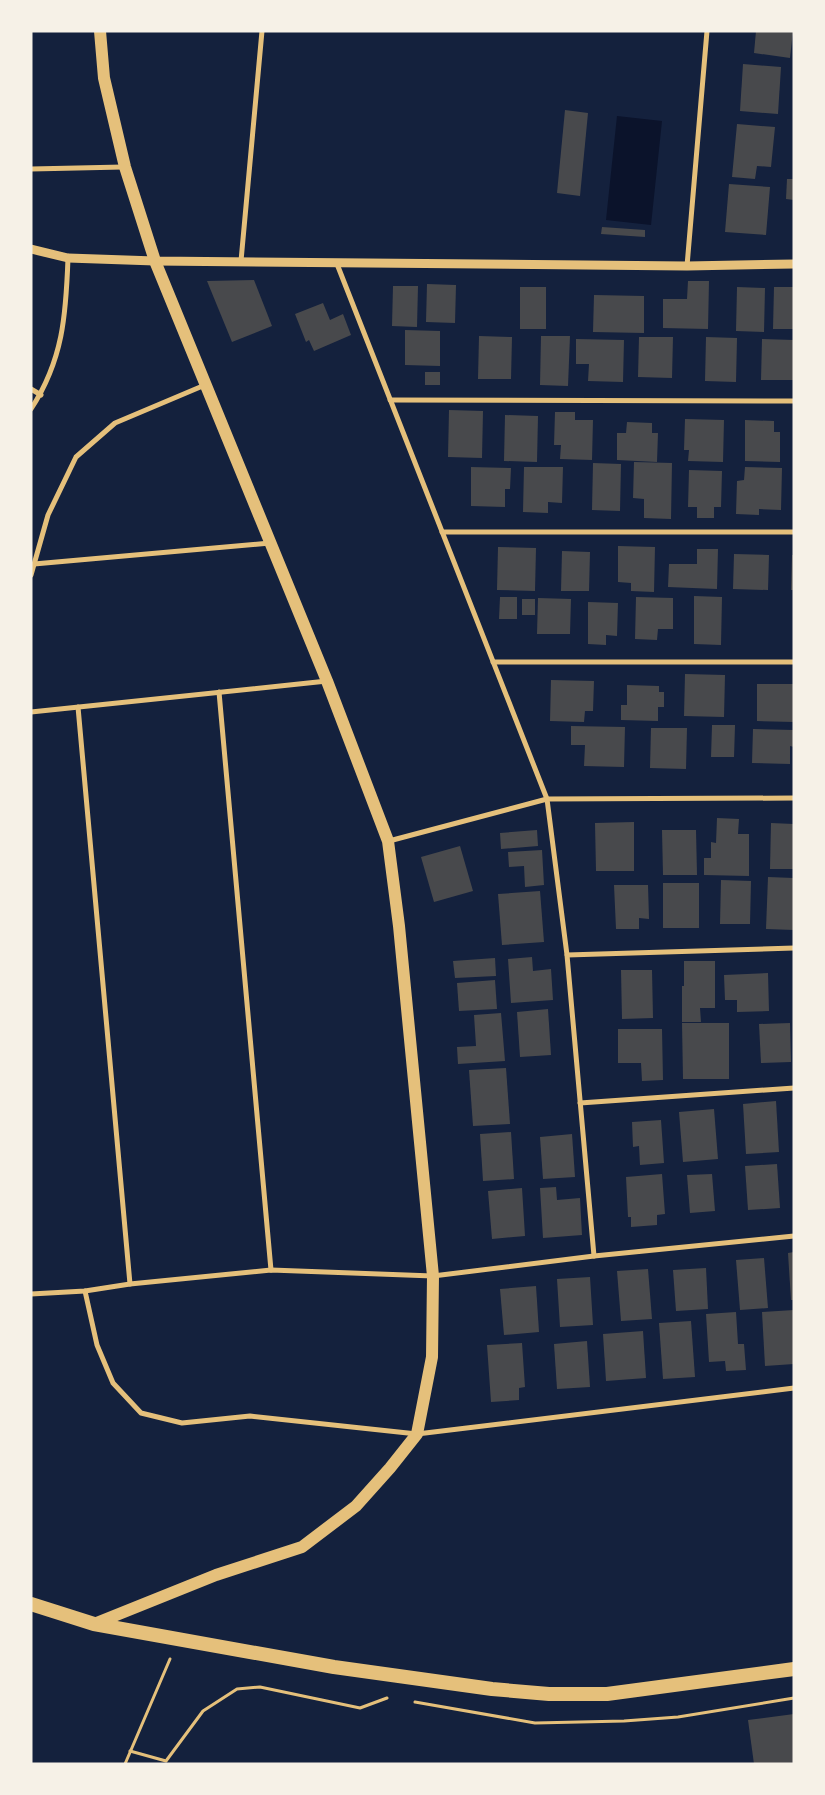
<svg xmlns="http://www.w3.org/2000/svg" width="825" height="1795" viewBox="0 0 825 1795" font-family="'Source Sans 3',sans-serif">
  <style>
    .water { fill: #0b132b }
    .building { fill: #48494c }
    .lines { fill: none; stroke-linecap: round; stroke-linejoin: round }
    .path { stroke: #e5c07b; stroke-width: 3 }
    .minor { stroke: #e5c07b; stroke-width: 5 }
    .tertiary { stroke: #e5c07b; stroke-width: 9 }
    .primary { stroke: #e5c07b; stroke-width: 12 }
    .trunk { stroke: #e5c07b; stroke-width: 14 }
  </style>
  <rect width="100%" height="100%" fill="#14213d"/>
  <path class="water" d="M617,116L662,121L651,225L606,220Z"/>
  <g class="building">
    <path d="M756,31H793L790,58L754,53Z"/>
    <path d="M743,64L781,67L778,114L740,111Z"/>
    <path d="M565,110L588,113L580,196L557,193Z"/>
    <path d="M737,124L775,127L771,167L757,166L755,179L732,177Z"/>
    <path d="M787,179H794V200L786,199Z"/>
    <path d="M729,184L770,187L766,235L725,232Z"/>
    <path d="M602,227L645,230V237L601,234Z"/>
    <path d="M254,280L272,326L232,342L207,281Z"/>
    <path d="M688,281H709L708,329L663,328V299H687Z"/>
    <path d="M427,284L456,285L455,323L426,322Z"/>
    <path d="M393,286H418L417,327L392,326Z"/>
    <rect x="520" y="287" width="26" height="42"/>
    <path d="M737,287L765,288L764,332L736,331Z"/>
    <path d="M774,287H794V329H773Z"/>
    <path d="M594,295L644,296V333L593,332Z"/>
    <path d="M323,303L330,320L343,314L351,335L314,351L309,340L306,342L295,314Z"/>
    <path d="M405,330L440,331V366L405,365Z"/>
    <path d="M479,336L512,337L511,379H478Z"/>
    <path d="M541,336H570L568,386L540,385Z"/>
    <path d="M639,337H673L672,378L638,377Z"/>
    <path d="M706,337L737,338L736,382L705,381Z"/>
    <path d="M576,339L624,340L623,382L588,381L589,364H576Z"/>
    <path d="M762,339L794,340V380H761Z"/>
    <rect x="425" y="372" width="15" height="13"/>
    <path d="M449,410L483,411L482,458L448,457Z"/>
    <path d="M555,412H575V420H593L592,460L560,459L561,445H554Z"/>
    <path d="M505,415L538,416L537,462L504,461Z"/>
    <path d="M685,419L724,420L723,462L688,461L689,450H684Z"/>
    <path d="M745,420L774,421V432H780V462L745,461Z"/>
    <path d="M627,422L652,423V433H658L657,462L617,460V433H626Z"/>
    <path d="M634,462L672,463L671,519L644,518V499L633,498Z"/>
    <path d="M593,463L621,464L620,511L592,510Z"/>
    <path d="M471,467L511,468L510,489H505V507L471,506Z"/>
    <path d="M524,467H563L562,503L548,502V513L523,512Z"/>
    <path d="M745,467L782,468L781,510L759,509V515L736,514L737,481L744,480Z"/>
    <path d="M689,470L722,471L721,507H714V518H697V507H688Z"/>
    <path d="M618,546L655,547L654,592L631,591V583L618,582Z"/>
    <path d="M498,547L536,548L535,591L497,590Z"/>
    <path d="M697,549H718L717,589L668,587L669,564H697Z"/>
    <path d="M562,551L590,552L589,591H561Z"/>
    <path d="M734,554L769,555L768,590L733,589Z"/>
    <path d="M792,555H794V590H791Z"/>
    <path d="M694,596L722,597L721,645L694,644Z"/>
    <path d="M500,597H517V619H499Z"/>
    <path d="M636,597L673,598V629H658L657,640L635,639Z"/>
    <path d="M538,598L571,599L570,634H537Z"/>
    <rect x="522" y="599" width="13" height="16"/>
    <path d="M588,602L618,603L617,636L606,635V645L588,644Z"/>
    <path d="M685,674L725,675L724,717L684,716Z"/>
    <path d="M551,680L594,681L593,711H585L584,722L550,721Z"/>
    <path d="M757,684H794V722L757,721Z"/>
    <path d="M627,685L659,686V692H664V707H658V721L621,720V705H627Z"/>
    <path d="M712,725H735L734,757H711Z"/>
    <path d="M571,726L625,727L624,767L584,766L585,745H571Z"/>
    <path d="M651,728H687L686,769L650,768Z"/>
    <path d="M753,729L794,730V747L790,746V764L752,763Z"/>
    <path d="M717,818L739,819L738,834H749V876L704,875V858H711V842L716,843Z"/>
    <path d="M634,822V871H596L595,823Z"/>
    <path d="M771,823L794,824V869H770Z"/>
    <path d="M537,830L538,846L501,849L500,833Z"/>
    <path d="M662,830H696L697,875H663Z"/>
    <path d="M460,846L473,891L434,902L421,857Z"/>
    <path d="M542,850L544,885L525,887L524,866L509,867L508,852Z"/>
    <path d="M768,877L794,878V930L766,929Z"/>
    <path d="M721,880L751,881L750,924H720Z"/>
    <rect x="663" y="883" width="36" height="45"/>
    <path d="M614,885H648L649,919L639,918V929H616Z"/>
    <path d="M540,891L544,942L502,945L498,894Z"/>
    <path d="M532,957L533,971L551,969L553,1000L511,1003L508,959Z"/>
    <path d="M495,958L496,976L455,978L453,961Z"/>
    <path d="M684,961H715V1008H700L701,1022H682V986H684Z"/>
    <path d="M621,970H652L653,1018L622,1019Z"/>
    <path d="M768,973L769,1011L737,1012V1000H725L724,975Z"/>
    <path d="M495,980L497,1009L459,1011L457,983Z"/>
    <path d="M548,1009L551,1055L520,1057L517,1012Z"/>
    <path d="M501,1013L505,1061L458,1064L457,1047L476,1046L474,1015Z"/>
    <path d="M682,1023H729V1079H683Z"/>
    <path d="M790,1023L791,1062L761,1063L759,1024Z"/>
    <path d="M618,1029H662L663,1080L642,1081L641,1063H618Z"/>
    <path d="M506,1068L510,1124L473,1126L469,1070Z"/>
    <path d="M776,1101L779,1152L746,1154L743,1104Z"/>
    <path d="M714,1109L718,1159L683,1162L679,1112Z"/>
    <path d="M661,1120L664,1163L640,1165L639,1146L633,1147L632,1122Z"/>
    <path d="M511,1132L514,1179L483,1181L480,1134Z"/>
    <path d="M572,1134L575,1177L543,1179L540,1137Z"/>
    <path d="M777,1164L780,1208L748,1210L745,1166Z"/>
    <path d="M662,1174L665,1214L657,1215V1225L631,1227V1217H628L626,1177Z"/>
    <path d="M712,1174L715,1211L690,1213L687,1175Z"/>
    <path d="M556,1187L557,1200L580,1198L582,1235L543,1238L540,1188Z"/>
    <path d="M522,1188L525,1236L492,1239L488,1191Z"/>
    <path d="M794,1252V1300H791L788,1253Z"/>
    <path d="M764,1258L768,1308L740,1310L736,1260Z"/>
    <path d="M706,1268L708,1309L676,1311L673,1270Z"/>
    <path d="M648,1269L652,1319L621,1321L617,1271Z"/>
    <path d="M590,1277L593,1325L560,1327L557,1279Z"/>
    <path d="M536,1286L539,1332L504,1335L500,1289Z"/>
    <path d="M794,1310V1364L765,1366L762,1312Z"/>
    <path d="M736,1312L738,1344H744L746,1370L726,1371L725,1361L709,1362L706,1314Z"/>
    <path d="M691,1321L695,1377L663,1379L659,1323Z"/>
    <path d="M643,1331L646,1378L606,1381L603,1334Z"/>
    <path d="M587,1341L590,1387L557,1389L554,1344Z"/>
    <path d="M522,1343L525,1387L519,1388V1400L491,1402L487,1345Z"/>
    <path d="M794,1714V1764H754L748,1720Z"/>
  </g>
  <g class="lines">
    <g class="path">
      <path d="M415,1702L535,1723L624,1721L678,1717L794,1698"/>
      <path d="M130,1751L166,1761L203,1711L237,1689L260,1687L360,1708L387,1698"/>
      <path d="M125,1764L170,1659"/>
    </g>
    <g class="minor">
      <path d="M31,169L123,167"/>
      <path d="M241,261L262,31"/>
      <path d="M337,264L547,799L567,955L594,1256"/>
      <path d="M687,266L707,31"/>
      <path d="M31,389L41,395"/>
      <path d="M390,400L794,401"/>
      <path d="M31,409C63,360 66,315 68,258"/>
      <path d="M442,532H794"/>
      <path d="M34,564L270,543"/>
      <path d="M31,575L48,515L76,457L115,423L205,385"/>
      <path d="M493,662H794"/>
      <path d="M219,692L271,1270"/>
      <path d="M78,707L130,1284"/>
      <path d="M31,712L327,681"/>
      <path d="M389,841L547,799L794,798"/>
      <path d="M567,955L794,948"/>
      <path d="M580,1103L794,1088"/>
      <path d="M85,1291L97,1345L113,1383L141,1413L182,1423L250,1416L417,1434L794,1388"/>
      <path d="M31,1294L85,1291L130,1284L271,1270L433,1276L594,1256L794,1236"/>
    </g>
    <path class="tertiary" d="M31,249L68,258L155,261L687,266L794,264"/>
    <path class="primary" d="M94,1624L216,1575L302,1547L356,1506L390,1468L417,1434L432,1357L433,1276L399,926L388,841L327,681L155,261L125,167L104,78L100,31"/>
    <path class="trunk" d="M31,1604L94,1624L334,1667L492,1689L549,1694H607L794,1669"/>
  </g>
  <rect width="825" height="1795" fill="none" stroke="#f6f1e7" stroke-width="65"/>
</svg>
